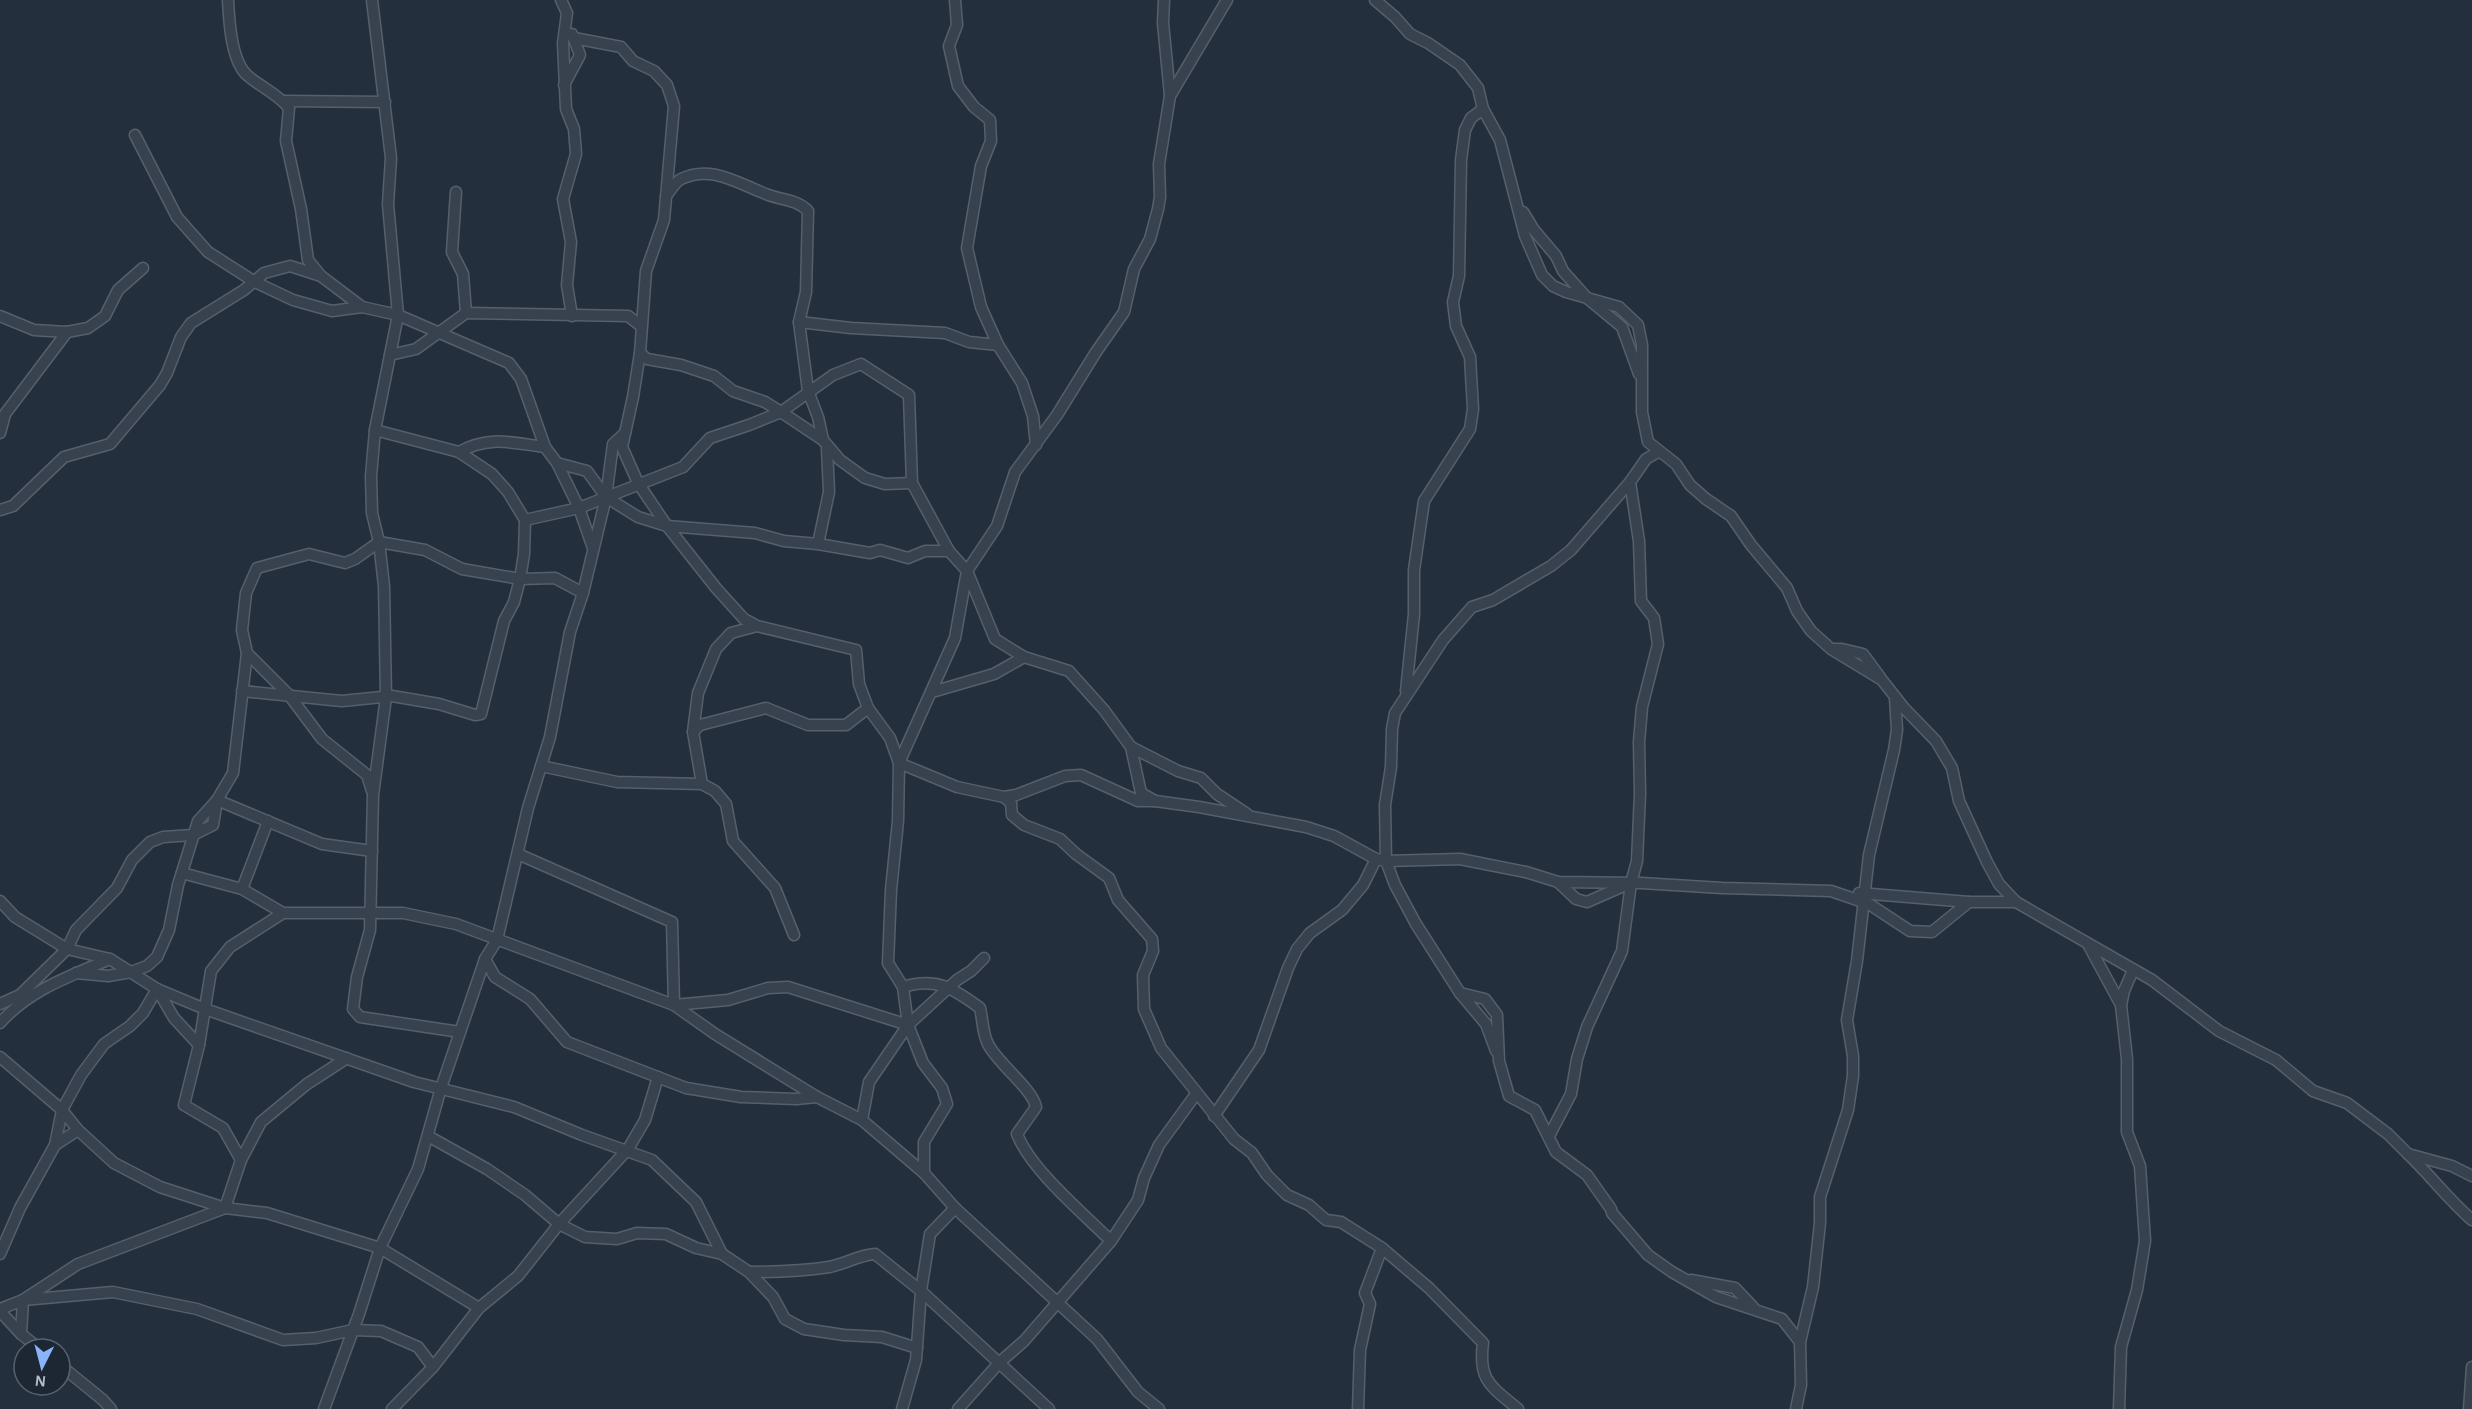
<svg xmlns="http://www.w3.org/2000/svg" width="2472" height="1409" viewBox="0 0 2472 1409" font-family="'Alegreya Sans',sans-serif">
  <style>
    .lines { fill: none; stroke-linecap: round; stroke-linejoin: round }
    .minor-casing { stroke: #565f6c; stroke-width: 13 }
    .minor { stroke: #38414e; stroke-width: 10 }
  </style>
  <rect width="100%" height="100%" fill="#242f3e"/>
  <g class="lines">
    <defs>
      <g id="minor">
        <path d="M228,0C229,20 231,62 248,76C261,87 278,94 289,108L286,141L301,209L308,260L321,276L362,307"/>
        <path d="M372,0L391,158L388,204L398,315L375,430L371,476L372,513L379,542L384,586L386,697L373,795L370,930L357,977L353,1009L360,1017L460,1032"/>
        <path d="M561,0L567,13L563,43L566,109L574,129L576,154L563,199L571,242L567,285L572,316"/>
        <path d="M955,0L957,25L949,46L958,86L974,107L990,120L991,141L981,166L967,248L981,307L998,345L1022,383L1033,416L1036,445"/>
        <path d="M1164,0L1163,23L1170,95"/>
        <path d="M1375,0L1395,17L1410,34L1428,43L1460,65L1478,88L1483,109L1500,140L1525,236L1542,275L1553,286L1566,292L1619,307L1638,325L1642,345V412L1648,442L1676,464L1690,485L1706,499L1731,516L1751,545L1787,588L1797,611L1811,631L1831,649L1882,680L1904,708L1936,741L1952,768L1959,801L1987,862L1999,884L2016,902"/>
        <path d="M574,38L621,47L633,61L654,71L667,85L674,106L664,220L646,271L640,353L647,359L681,365L714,376L733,391L765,402L781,412L823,440"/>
        <path d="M564,85L580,55L572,34"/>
        <path d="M284,101L385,102"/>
        <path d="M135,135L177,217L208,252L255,282L293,300L332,311L362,307L398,315L509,363L521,379L545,447L557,463L587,471L606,497L638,517L667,526L755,533L784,541L818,544L870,553L880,550L908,558L925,551H949"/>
        <path d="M456,192L452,252L463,274L466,313"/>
        <path d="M666,196C670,191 675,182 681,179C711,164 739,184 766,194C780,200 797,199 808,211L806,292L799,322L808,391L818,417L823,440L840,460L865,478L885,484L912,483"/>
        <path d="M1523,212L1534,230L1556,256L1563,271L1587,298L1622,327L1639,374"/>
        <path d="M0,316L34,330L67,332L88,328L105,316L118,290L143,268"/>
        <path d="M799,322L851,328L945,333L969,342L998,345"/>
        <path d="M640,353L633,397L622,447L638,483L667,526L716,588L744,619L757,626L856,650L859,684L868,708"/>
        <path d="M390,355L416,349L466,313L628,316L641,326"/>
        <path d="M375,430L459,452C490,435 512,443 545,447"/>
        <path d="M0,433L5,414L67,332"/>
        <path d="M1658,452L1646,459L1630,482L1571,550L1551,566L1493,600L1472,607L1443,640L1395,713L1392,729L1391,767L1385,805L1386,861L1395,885L1416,924L1460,993L1485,999L1497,1015L1499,1061L1509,1096L1535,1110L1556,1152L1587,1175L1611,1209L1612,1213L1648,1255L1672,1272L1716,1297L1782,1319L1800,1342L1801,1385L1796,1409"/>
        <path d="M557,463L579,508L593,548"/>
        <path d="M0,510L13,506L64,457L110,444L160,385L167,373L181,337L191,323L244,290L264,273L290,266L321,276"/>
        <path d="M525,520L579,508L683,467L710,438L749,425L781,412L833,375L861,364L909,395L912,483L949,551L967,571L995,639L1024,657L1069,671L1104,710L1131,747L1141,793L1155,801"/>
        <path d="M818,544L829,492L827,448"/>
        <path d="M757,626L731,633L716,649L698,693L693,732L702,784L715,791L726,804L733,841L775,888L794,935"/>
        <path d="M1834,649H1842L1863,654L1880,677"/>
        <path d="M247,653L289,695L322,739L367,775L372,791"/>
        <path d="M242,691L342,701L392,696L439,704L475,715L481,714L504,621L514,602L520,579L524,554L525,520L508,492L492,474L459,452"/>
        <path d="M1406,691L1414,614V570L1424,501L1470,429L1473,409L1470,357L1456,326L1453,302L1459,276L1461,160L1465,130L1471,118L1483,109"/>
        <path d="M932,692L994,674L1024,657"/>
        <path d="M693,732L700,725L766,708L808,725H846L868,708L890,738L899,763L898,821L891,890L888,963L903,987L908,1025L869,1082L862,1120L924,1173L955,1208L1097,1339L1138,1392L1159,1409"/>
        <path d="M1131,747L1178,771L1201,778L1217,794L1247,814"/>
        <path d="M899,763L957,787L1004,797L1016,795L1065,776L1081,775L1138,801H1155L1199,807L1306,827L1334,836L1376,859L1386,861L1460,859L1526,872L1558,882L1641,883L1722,888L1831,891L1869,904L1910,931L1932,932L1969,902H2016L2152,980L2219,1031L2276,1060L2313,1091L2347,1103L2388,1134L2408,1154L2452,1166L2472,1176"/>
        <path d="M899,763L955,638L967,571L997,526L1015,472L1057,415L1096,352L1124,312L1134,269L1150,239L1158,209L1160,197L1159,164L1170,96L1227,0"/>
        <path d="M541,766L617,782L702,784"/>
        <path d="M1004,797L1011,803L1012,815L1024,825L1060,839L1076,854L1109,878L1118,900L1152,939L1153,951L1143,975L1144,1009L1161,1048L1234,1139L1252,1153L1267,1175L1287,1195L1309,1205L1326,1220L1341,1222L1382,1248L1365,1293L1370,1304L1360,1350L1358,1409"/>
        <path d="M518,854L672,922L674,1005"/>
        <path d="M182,873L242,889L283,913"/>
        <path d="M1558,882L1576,899L1587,902L1628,884"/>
        <path d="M242,889L268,821"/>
        <path d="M1859,893L1969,902"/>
        <path d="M0,901L15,917L67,949L110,959L157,989L205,1009L414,1082L514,1107L582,1135L652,1160L696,1202L722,1254"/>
        <path d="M2089,946L2121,1005"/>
        <path d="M485,959L495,977L530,999L567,1042L686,1088L741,1097L796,1099L817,1097"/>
        <path d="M76,973L108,976L131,972L147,966L157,957L169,930L178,885L198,821L217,800L233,773L247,653L242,630L246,593L257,568L309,554L345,563L355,559L379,542L425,550L462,569L520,579L555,578L583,593"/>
        <path d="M903,987C936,977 953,988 980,1008C983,1020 982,1032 988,1044C998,1064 1032,1088 1036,1107L1017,1134C1031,1170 1083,1213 1111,1241"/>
        <path d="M157,989L174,1018L199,1045L184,1105L223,1128L241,1160"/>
        <path d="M1460,993L1486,1024L1496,1051"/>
        <path d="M0,1004L20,995L67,949L76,930L117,888L132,860L150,842L163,837L193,835L213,825L217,800L322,844L372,851"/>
        <path d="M674,1005L728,1000L768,988L788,987L908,1025L923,1063L942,1088L947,1104L924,1142V1173"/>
        <path d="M0,1023C29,990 70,976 110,959"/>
        <path d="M908,1025L957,980L971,971L984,958"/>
        <path d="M199,1045L211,971L230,947L283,913H403L456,924L674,1005L715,1034L817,1097L862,1120"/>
        <path d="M0,1057L62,1110L78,1130L114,1163L160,1187L225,1208L267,1213L380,1248L479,1308"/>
        <path d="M1214,1116L1259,1050L1288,968L1297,949L1310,933L1342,910L1363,885L1376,859"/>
        <path d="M428,1136L487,1169L525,1195L559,1224L585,1237L617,1239L637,1233L666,1234L696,1248L722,1254L749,1272L773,1297L785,1319L804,1329L844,1335L882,1337L917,1348"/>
        <path d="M1549,1136L1571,1094L1577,1059L1587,1027L1622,951L1631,883L1637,861L1640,794L1639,742L1642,707L1658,644L1654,618L1641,601L1639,541L1630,482"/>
        <path d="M55,1145L78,1130"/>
        <path d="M2408,1154C2431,1176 2449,1200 2472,1220"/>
        <path d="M225,1208L241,1160L261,1122L307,1084L347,1058"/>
        <path d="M1382,1248L1429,1288L1483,1343C1478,1381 1491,1386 1518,1409"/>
        <path d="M0,1254L20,1208L55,1145L62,1110L81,1075L104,1044L130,1026L143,1013L157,989"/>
        <path d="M749,1272C775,1272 803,1271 829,1267C845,1264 859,1255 875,1254L921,1291L1049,1409"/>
        <path d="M1691,1280L1735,1288L1753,1307"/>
        <path d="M0,1309L23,1300L113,1292L197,1309L283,1340L316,1338L353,1330L381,1331L418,1347L433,1367"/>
        <path d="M0,1311L21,1334L40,1349"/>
        <path d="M21,1334L23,1300L78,1264L225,1208"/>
        <path d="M1800,1342L1813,1287L1820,1223V1197L1848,1110L1853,1076V1056L1847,1020L1857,961L1869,855L1894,750L1897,730L1895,697"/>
        <path d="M60,1365L103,1400L111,1409"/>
        <path d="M324,1409L359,1314L380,1248L418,1169L441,1088L485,959L497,940L528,808L550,737L570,632L583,593L606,497L613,444L625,433"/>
        <path d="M392,1409L433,1367L479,1308L518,1276L559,1224L628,1149L645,1120L658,1077"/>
        <path d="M902,1409L916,1360L921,1291L930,1234L955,1208"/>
        <path d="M958,1409L1000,1362L1024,1341L1111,1241L1138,1200L1144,1178L1159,1145L1196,1094"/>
        <path d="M2119,1409L2121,1347L2137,1290L2145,1241L2140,1166L2127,1132V1059L2121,1005L2124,991L2133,970"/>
        <path d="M2469,1409L2472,1367"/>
      </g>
    </defs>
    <use href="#minor" class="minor-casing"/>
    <use href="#minor" class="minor"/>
  </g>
  <g transform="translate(42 1367) rotate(186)"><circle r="28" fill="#1d2633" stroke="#59626f" stroke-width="1.5"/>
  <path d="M0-4.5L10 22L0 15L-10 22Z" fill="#8ab4f8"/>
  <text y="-9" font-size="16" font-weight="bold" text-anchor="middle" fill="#b4bcc9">N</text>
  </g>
</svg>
